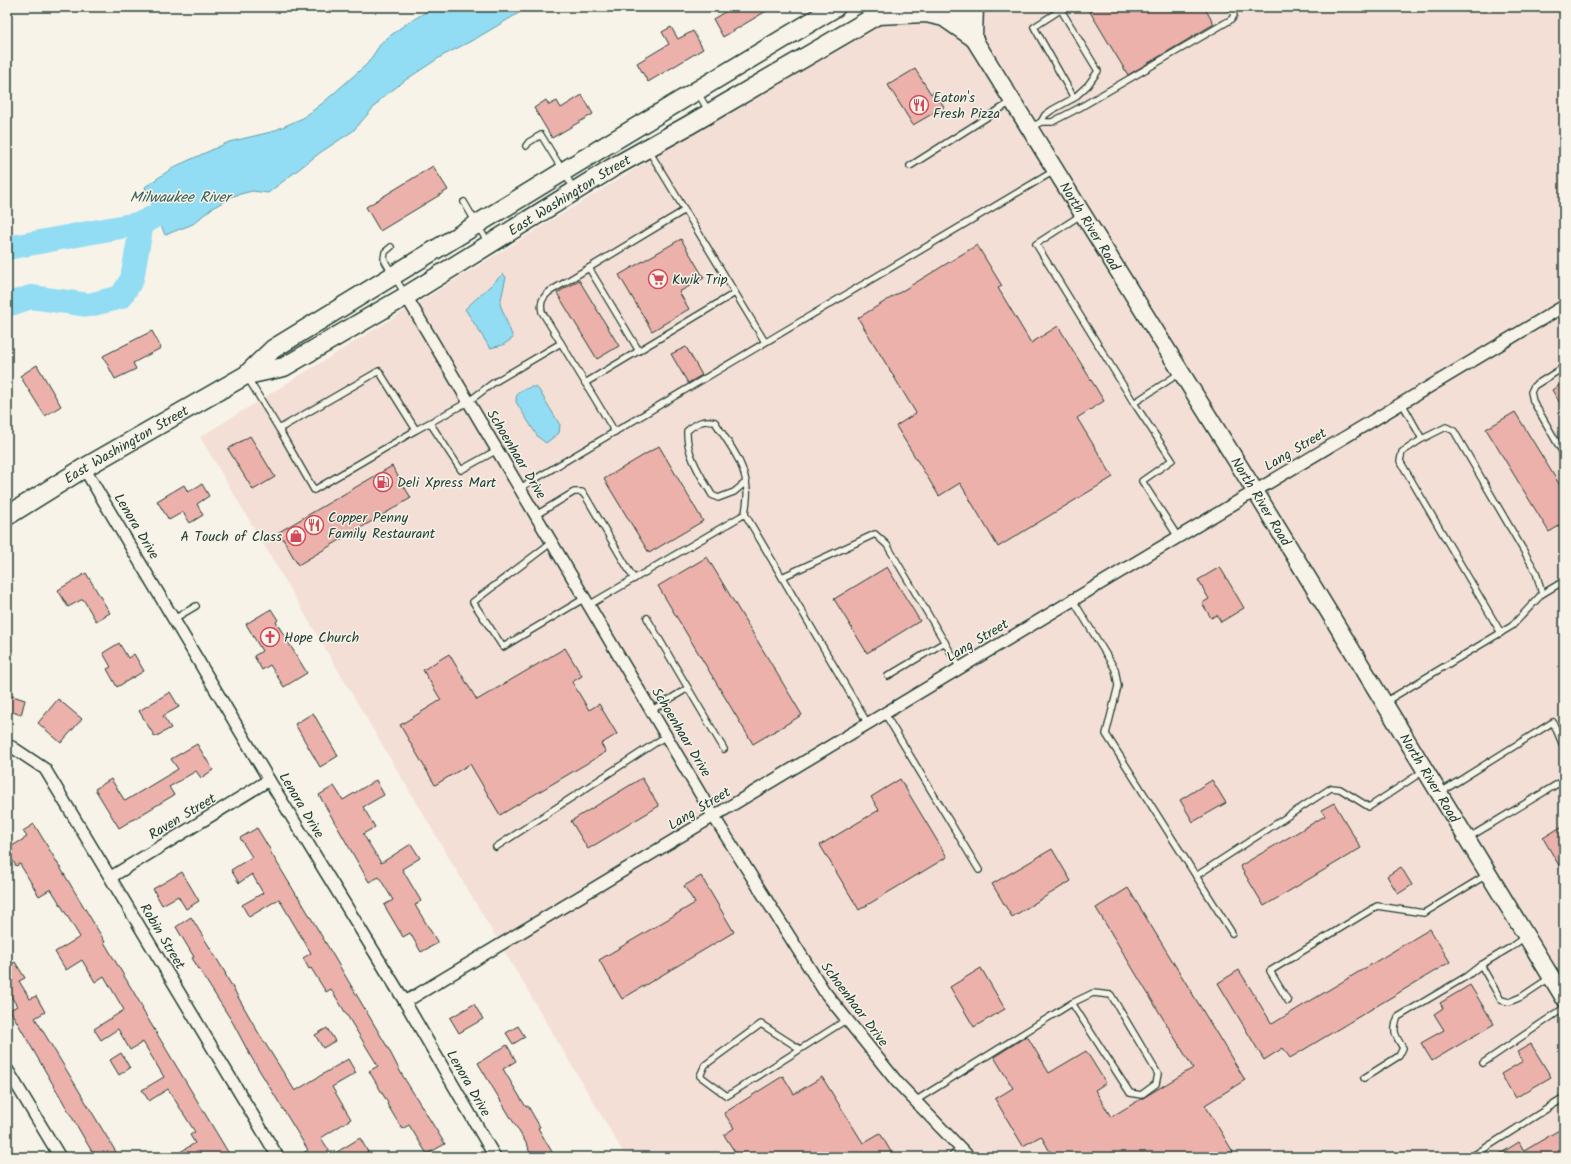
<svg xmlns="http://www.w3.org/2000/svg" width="1571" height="1164" viewBox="0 0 1571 1164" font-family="Kalam,sans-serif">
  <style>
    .built { fill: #f4dfd6 }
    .water { fill: #92ddf3; stroke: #649da7 }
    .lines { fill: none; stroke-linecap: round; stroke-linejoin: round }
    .river { stroke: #92ddf3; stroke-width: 24 }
    .building { fill: #ecb1ab; stroke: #1f3d34 }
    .lane-casing { stroke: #1f3d34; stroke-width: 8 }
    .street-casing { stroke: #1f3d34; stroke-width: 14 }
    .secondary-casing { stroke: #1f3d34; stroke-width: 19 }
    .primary-casing { stroke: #1f3d34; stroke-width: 21 }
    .lane { stroke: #f7f3e8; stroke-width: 5.5 }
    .street { stroke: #f7f3e8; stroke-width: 11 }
    .secondary { stroke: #f7f3e8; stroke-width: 16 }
    .primary { stroke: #f7f3e8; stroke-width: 18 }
    .labels { text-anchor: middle; stroke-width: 3; stroke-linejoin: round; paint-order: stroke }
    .poi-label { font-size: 14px; fill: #1f3d34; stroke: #f7f3e8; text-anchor: start }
    .street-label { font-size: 14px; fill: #1f3d34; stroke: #f7f3e8 }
    .water-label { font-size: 15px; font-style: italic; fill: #365d5a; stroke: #f7f3e8 }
  </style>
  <rect width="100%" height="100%" fill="#f7f3e8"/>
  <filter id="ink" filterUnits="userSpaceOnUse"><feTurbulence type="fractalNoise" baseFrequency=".025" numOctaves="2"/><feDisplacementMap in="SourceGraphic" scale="8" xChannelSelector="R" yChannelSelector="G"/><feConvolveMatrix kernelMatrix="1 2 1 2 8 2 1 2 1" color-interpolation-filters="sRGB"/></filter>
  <g filter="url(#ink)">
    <path class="built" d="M898,7H1564V1157H626L200,437Z"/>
    <g class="water">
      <path d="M434,7H529L475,39L442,56L407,79L382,98L353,131L321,152L268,193L252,191L233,196L211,209L193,224L165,235L145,187L174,167L229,142L271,132L303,118L324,102L367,64L382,42L403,26Z"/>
      <path d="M503,274L506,277L500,304L513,338L503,345L490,348L465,309Z"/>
      <path d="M531,387H536L539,390L560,425L559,433L546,443L538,437L516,402C516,390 521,391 531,387Z"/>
    </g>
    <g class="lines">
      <g class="river">
        <path d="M7,248L142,223L186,200"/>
        <path d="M7,305L31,297L89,305L121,297L132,279L142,223"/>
      </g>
    </g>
    <g class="building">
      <path d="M733,7H773L723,37L713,19Z"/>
      <path d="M1087,7H1204L1214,24L1128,75Z"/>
      <path d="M671,27L678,39L693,31L703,49L648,82L637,63L669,44L662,32Z"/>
      <path d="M915,69L931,94L935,91L944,107L913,125L888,85Z"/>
      <path d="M582,95L593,114L552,138L534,108L546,100L549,105L557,101L561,108Z"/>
      <path d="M433,166L448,190L380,231L366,207Z"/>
      <path d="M681,239L704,278L679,292L689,309L652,331L619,275Z"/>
      <path d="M977,245L1002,286L998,288L1031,343L1058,326L1104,401L1077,418L1113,477L998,547L960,483L939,496L896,426L916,413L858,318Z"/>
      <path d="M579,280L619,346L597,359L557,293Z"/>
      <path d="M152,331L161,348L133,363L136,369L115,379L103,356Z"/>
      <path d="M686,347L702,375L688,383L671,354Z"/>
      <path d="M37,365L61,406L45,416L20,376Z"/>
      <path d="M1564,382V410L1552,390Z"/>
      <path d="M1515,412L1564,492V523L1549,532L1486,429Z"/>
      <path d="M250,436L275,477L253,490L228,449Z"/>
      <path d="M659,446L703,521L649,553L604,479Z"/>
      <path d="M392,466L411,498L298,565L279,532Z"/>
      <path d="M202,484L209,496L197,504L203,515L190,523L183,512L169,520L157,501L184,485L188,492Z"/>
      <path d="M707,557L802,715L753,744L658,586Z"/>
      <path d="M887,567L920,621L867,653L834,599Z"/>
      <path d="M1220,567L1244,608L1221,622L1217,615L1211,618L1202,603L1209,599L1198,580Z"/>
      <path d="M86,573L110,613L96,621L83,599L68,607L58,590Z"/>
      <path d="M271,609L278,620L276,622L307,673L284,687L270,665L262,670L254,656L262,651L246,624Z"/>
      <path d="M119,643L128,658L134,654L144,671L117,687L107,669L111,667L103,653Z"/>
      <path d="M565,648L582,676L572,682L589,710L599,704L617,734L601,744L606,752L500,815L470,764L435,785L400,725L441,700L423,670L449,654L477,700Z"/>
      <path d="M170,692L179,707L163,716L171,728L155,737L139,711Z"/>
      <path d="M7,694L25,700L21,715L7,710Z"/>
      <path d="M58,699L82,719L61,743L38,723Z"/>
      <path d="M313,713L338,756L320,767L295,724Z"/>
      <path d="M197,744L213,770L201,778L196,771L169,787L174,795L119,828L95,789L111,779L125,801L178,769L171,759Z"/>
      <path d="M642,778L659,806L588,849L571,821Z"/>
      <path d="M900,779L947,857L859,910L820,845L879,810L871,797Z"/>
      <path d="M376,780L384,795L363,807L375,827L363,834L381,863L411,844L420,858L402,869L421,901L415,905L438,943L421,952L410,933L403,937L384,905L393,900L379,877L369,882L319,795L334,786L343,800Z"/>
      <path d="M1212,780L1226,803L1193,822L1180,800Z"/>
      <path d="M1334,803L1361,848L1264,906L1240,866L1325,816L1321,810Z"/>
      <path d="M34,824L105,942H104L143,1008L142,1009L231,1157H172L195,1143L190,1135L195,1132L168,1089L149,1101L142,1090L164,1077L143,1042L130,1050L118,1029L101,1040L94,1029L124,1010L104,976L95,982L82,960L66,970L55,952L80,937L51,889L39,896L20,864L16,866L7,851V849L27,837L23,831Z"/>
      <path d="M1564,825V874L1543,838Z"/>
      <path d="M257,828L271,851H270L297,896H298L388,1048L401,1073L445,1144L427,1154L409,1125L402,1129L387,1104L388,1103L369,1071L378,1066L331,989L326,992L311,968L309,969L303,958L311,953L279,899L249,917L242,905L263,893L252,874L239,883L231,870L252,857L240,838Z"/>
      <path d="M1052,849L1071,881L1012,917L992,884Z"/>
      <path d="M1401,867L1412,885L1398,894L1387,876Z"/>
      <path d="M182,872L199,901L186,909L178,896L162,905L153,889Z"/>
      <path d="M701,876L734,932L622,999L599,960L695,903L684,886Z"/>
      <path d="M1128,888L1245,1080L1205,1105L1233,1152L1225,1157H1053L1041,1136L1023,1146L995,1099L1013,1088L994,1057L1027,1036L1049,1073L1086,1051L1106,1083L1095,1090L1111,1117L1193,1068L1096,908Z"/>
      <path d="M191,917L226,974H225L258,1032L295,1091L348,1059L356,1073L332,1087L351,1119L321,1138L332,1155L360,1138L368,1152L359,1157H296L308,1150L250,1055L233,1023L192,958L194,957L176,927Z"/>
      <path d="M1430,929L1450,962L1290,1058L1283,1048L1264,1060L1218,983L1239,970L1272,1024Z"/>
      <path d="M15,962L25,978L19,981L30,999L36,996L45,1012L35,1018L119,1157H95L10,1010L17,1006L7,990V967Z"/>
      <path d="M981,968L1005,1009L974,1027L950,987Z"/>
      <path d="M1470,985L1494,1024L1432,1061L1421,1043L1444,1030L1434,1014L1443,1008L1440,1003Z"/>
      <path d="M474,1004L483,1019L459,1033L450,1018Z"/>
      <path d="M518,1026L525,1037L513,1044L506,1033Z"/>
      <path d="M327,1028L335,1041L323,1048L315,1035Z"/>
      <path d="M1531,1044L1551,1077L1515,1098L1501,1074L1523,1061L1517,1052Z"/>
      <path d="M507,1045L516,1061L503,1069L526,1107L528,1106L540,1127L538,1128L555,1157H533L528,1149L529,1148L478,1063Z"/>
      <path d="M121,1053L130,1068L119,1075L110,1060Z"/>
      <path d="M783,1076L794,1094L822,1077L863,1143L880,1133L894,1157H738L724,1135L734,1128L724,1113Z"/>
      <path d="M1564,1127V1157H1495L1519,1142L1524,1151Z"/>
    </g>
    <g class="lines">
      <defs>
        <g id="lane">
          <path d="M1065,7L1034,27L1074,98"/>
          <path d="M698,93L709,112"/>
          <path d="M1041,122H1052L1079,108L1232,19L1234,15L1230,7"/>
          <path d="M1030,128L1041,122L1045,115L1052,110L1074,98L1088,85L1098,71L1061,10"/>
          <path d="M526,146L529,142L541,135L574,189"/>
          <path d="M649,151L765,342"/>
          <path d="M910,166L1011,102"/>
          <path d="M464,202L488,243"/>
          <path d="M1081,215L1036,244L1134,403"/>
          <path d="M391,247L385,252L384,259L386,263L405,294"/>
          <path d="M589,268L639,351"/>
          <path d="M561,343L615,432"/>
          <path d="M1564,367L1534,386L1531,392L1533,401L1564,455"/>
          <path d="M247,377L279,429L379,371L416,430L468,402L493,383L561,343L542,312C540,303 542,298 549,292L685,210"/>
          <path d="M585,383L735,293"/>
          <path d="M1402,403L1422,439L1446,427L1454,431L1536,572L1542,594"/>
          <path d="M430,423L461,470L497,450"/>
          <path d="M279,429L314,490L416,430"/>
          <path d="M1422,439L1402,452L1400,461L1501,633"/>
          <path d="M520,488L1054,171"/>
          <path d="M745,514C746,506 748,497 747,489C745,463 729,444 715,422C703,419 696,423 687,431C686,454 701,476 712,495L718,498L734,492L746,482"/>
          <path d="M536,515L574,492H582L586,497L634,579"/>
          <path d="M1178,537L1142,481L1172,460L1134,403L1180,373"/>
          <path d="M552,542L473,602L503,647L585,598"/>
          <path d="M782,577L875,534L887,545L960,668"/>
          <path d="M1073,600L1115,669L1118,686L1106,734L1196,876L1331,788L1340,789L1369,807L1425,770"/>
          <path d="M589,605L745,514L868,724"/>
          <path d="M647,618L688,688L652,710"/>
          <path d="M174,619L196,606"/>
          <path d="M888,676L945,642"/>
          <path d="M688,688L724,749"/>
          <path d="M1385,702L1512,626L1542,594L1564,581"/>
          <path d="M885,714L979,870"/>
          <path d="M1441,792L1553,722L1564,748"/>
          <path d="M1468,838L1564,780"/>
          <path d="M496,847L666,736"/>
          <path d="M1196,876L1232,933"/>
          <path d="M1481,965L1501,1000L1509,1002L1521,997L1551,977"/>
          <path d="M1288,1001L1270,971L1377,906L1424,913L1488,874"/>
          <path d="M800,1049L761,1024L705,1065L700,1076L727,1096L846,1020"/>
          <path d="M1483,1063L1564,1008"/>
          <path d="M1364,1078L1399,1056L1403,1048C1395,1035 1392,1031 1398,1017L1467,976L1481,965L1511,947L1526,936"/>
          <path d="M915,1101L1072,1003L1130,1093L1141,1095L1156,1084L1158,1074L1111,995L1093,993L1072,1003"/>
          <path d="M951,1157L960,1148"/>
          <path d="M1471,1157L1564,1098"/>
        </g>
        <g id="street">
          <path d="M406,296L714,817L824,991L897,1082L969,1157"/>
          <path d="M84,468L269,780L405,1002L495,1157"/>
          <path d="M7,746L12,747L45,769L278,1157"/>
          <path d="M111,877L269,780"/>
          <path d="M405,1002L1073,600L1564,306"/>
          <path d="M7,1069L60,1157"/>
        </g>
        <g id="secondary">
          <path id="s1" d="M954,7L1255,491L1564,998"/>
        </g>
        <g id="primary">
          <path d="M877,15L926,13L944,17L973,37"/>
          <path d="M973,37L974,7"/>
          <path id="s2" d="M247,375L284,367L406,296L612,168L689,125L891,7"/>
          <path id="s3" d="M7,516L84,468L246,375L273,349L600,149L836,7"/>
        </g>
      </defs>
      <use href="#lane" class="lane-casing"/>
      <use href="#street" class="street-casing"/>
      <use href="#secondary" class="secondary-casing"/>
      <use href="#primary" class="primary-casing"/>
      <use href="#lane" class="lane"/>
      <use href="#street" class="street"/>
      <use href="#secondary" class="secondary"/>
      <use href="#primary" class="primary"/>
    </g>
  </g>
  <defs>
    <symbol id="restaurant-ring" viewBox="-11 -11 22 22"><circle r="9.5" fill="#f7f3e8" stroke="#d1495b" stroke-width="1.5"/><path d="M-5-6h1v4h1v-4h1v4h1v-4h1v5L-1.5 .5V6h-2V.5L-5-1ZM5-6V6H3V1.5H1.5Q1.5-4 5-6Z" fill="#d1495b"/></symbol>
    <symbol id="supermarket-ring" viewBox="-11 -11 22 22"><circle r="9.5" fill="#f7f3e8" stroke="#d1495b" stroke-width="1.5"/><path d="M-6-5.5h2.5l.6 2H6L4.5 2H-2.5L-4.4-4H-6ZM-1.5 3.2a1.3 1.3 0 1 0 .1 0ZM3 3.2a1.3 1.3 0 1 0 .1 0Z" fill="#d1495b"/></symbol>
    <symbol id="fuel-ring" viewBox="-11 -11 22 22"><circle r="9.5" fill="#f7f3e8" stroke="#d1495b" stroke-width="1.5"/><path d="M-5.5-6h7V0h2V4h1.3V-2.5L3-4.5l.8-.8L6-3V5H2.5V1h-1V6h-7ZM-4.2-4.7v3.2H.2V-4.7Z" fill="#d1495b"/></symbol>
    <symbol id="shop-ring" viewBox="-11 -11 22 22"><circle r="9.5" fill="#f7f3e8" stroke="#d1495b" stroke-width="1.5"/><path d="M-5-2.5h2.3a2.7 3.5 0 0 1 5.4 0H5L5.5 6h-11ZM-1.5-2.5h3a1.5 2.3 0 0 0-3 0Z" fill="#d1495b"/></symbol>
    <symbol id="church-ring" viewBox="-11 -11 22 22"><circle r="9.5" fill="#f7f3e8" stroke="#d1495b" stroke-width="1.5"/><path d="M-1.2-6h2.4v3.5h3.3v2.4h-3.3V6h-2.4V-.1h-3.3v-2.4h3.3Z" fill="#d1495b"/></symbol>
  </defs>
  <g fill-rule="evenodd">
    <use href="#restaurant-ring" x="908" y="94" width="22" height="22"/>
    <use href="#supermarket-ring" x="647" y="268" width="22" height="22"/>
    <use href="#fuel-ring" x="372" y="471" width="22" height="22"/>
    <use href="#restaurant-ring" x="303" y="514" width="22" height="22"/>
    <use href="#shop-ring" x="285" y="525" width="22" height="22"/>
    <use href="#church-ring" x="259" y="626" width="22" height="22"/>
  </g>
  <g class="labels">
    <g class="poi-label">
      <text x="933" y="102">Eaton's<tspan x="933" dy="16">Fresh Pizza</tspan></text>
      <text x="672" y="284">Kwik Trip</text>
      <text x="397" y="487">Deli Xpress Mart</text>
      <text x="328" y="522">Copper Penny<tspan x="328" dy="16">Family Restaurant</tspan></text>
      <text x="282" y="541" text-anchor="end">A Touch of Class</text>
      <text x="284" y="642">Hope Church</text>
    </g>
    <g class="street-label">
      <text dy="5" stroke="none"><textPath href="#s2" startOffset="371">East Washington Street</textPath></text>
      <text dy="5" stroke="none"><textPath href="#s1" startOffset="258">North River Road</textPath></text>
      <text dy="5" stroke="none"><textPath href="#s3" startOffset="139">East Washington Street</textPath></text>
      <text transform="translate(1295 449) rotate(-31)" y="5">Lang Street</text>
      <text transform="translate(517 454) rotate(59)" y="5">Schoenhaar Drive</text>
      <text dy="5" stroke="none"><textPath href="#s1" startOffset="582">North River Road</textPath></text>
      <text transform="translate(137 526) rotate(59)" y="5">Lenora Drive</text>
      <text transform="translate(977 640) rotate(-31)" y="5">Lang Street</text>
      <text transform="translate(682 732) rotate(59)" y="5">Schoenhaar Drive</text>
      <text dy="5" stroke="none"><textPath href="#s1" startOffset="906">North River Road</textPath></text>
      <text transform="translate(302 805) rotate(59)" y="5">Lenora Drive</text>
      <text transform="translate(699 808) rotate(-31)" y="5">Lang Street</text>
      <text transform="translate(182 816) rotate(-31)" y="5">Raven Street</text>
      <text transform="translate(163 936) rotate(59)" y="5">Robin Street</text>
      <text transform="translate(855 1004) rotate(53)" y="5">Schoenhaar Drive</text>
      <text transform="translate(469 1083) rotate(60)" y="5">Lenora Drive</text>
    </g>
    <g class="water-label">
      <text x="180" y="202">Milwaukee River</text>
    </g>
  </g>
  <rect width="1571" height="1164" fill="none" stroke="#f7f3e8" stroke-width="24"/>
  <rect x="12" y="12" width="1547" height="1140" fill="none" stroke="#1f3d34" stroke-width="1.5" filter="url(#ink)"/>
</svg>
